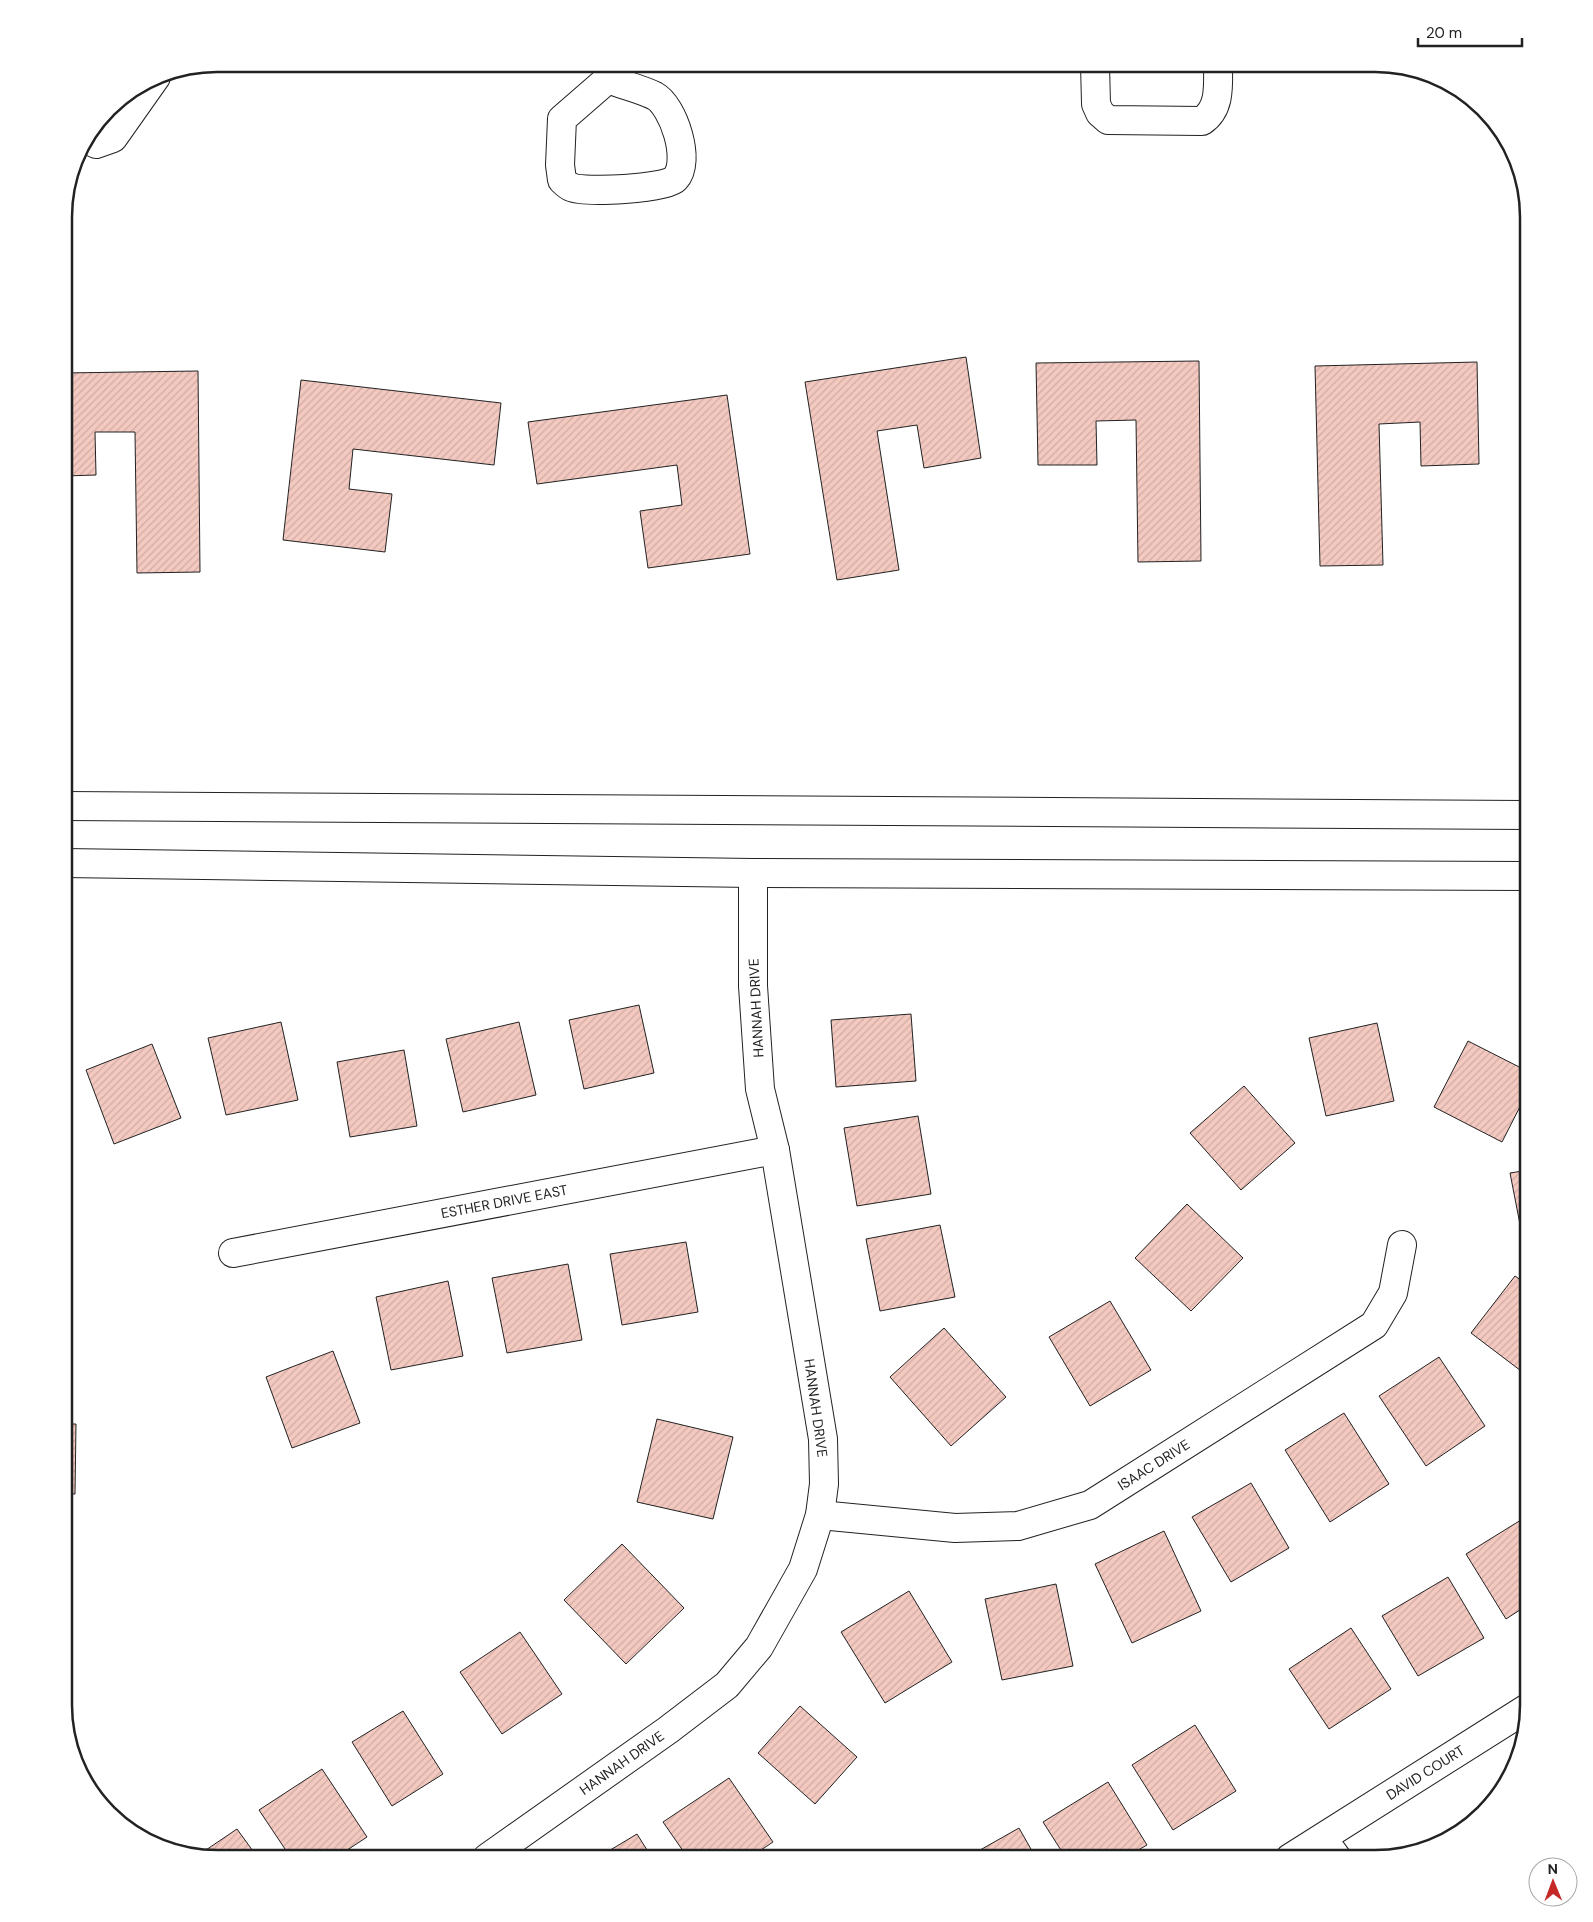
<svg xmlns="http://www.w3.org/2000/svg" width="1593" height="1922" viewBox="0 0 1593 1922" font-family="'DM Sans',sans-serif">
  <style>
    .building { fill: url(#building-hatch); stroke: #222 }
    .lines { fill: none; stroke-linecap: round; stroke-linejoin: round }
    .street-casing { stroke: #222; stroke-width: 30 }
    .primary-casing { stroke: #222; stroke-width: 30 }
    .street { stroke: #fff; stroke-width: 28 }
    .primary { stroke: #fff; stroke-width: 28 }
    .labels { text-anchor: middle; stroke-width: 4; stroke-linejoin: round; paint-order: stroke }
    .street-label { font-size: 14px; fill: #222; stroke: #fff }
    .rim { fill: none; stroke: #222; stroke-width: 2.5 }
  </style>
  <defs>
    <pattern id="building-hatch" width="6" height="6" patternUnits="userSpaceOnUse" patternTransform="scale(1.25)"><rect width="6" height="6" fill="#f3c9c0"/><path d="M-1 1l2-2M0 6l6-6M5 7l2-2" fill="none" stroke="#d0aca5"/></pattern>
  </defs>
  <rect width="100%" height="100%" fill="#fff"/>
  <g class="building">
    <path d="M966,357L981,458L924,468L917,425L877,431L899,570L837,580L805,382Z"/>
    <path d="M1199,361L1201,561L1138,562L1136,420L1096,421L1097,465H1038L1036,363Z"/>
    <path d="M1477,362L1479,464L1421,466L1420,422L1379,424L1383,565L1320,566L1315,366Z"/>
    <path d="M198,371L200,572L137,573L135,432H95L96,475L64,476V373Z"/>
    <path d="M301,380L501,403L494,465L353,449L349,489L392,494L385,552L283,540Z"/>
    <path d="M727,395L750,554L648,568L640,511L682,505L677,465L537,484L528,422Z"/>
    <path d="M639,1005L654,1073L584,1089L569,1020Z"/>
    <path d="M911,1014L916,1081L836,1087L831,1020Z"/>
    <path d="M281,1022L298,1100L226,1115L208,1038Z"/>
    <path d="M519,1022L536,1095L463,1112L446,1039Z"/>
    <path d="M1377,1023L1394,1101L1326,1116L1309,1038Z"/>
    <path d="M1468,1041L1529,1072V1089L1502,1142L1434,1107Z"/>
    <path d="M152,1044L181,1118L114,1144L86,1070Z"/>
    <path d="M404,1050L417,1126L350,1137L337,1062Z"/>
    <path d="M1244,1086L1295,1143L1241,1190L1190,1133Z"/>
    <path d="M918,1116L931,1194L857,1206L844,1128Z"/>
    <path d="M1529,1170V1249L1525,1250L1510,1173Z"/>
    <path d="M1187,1204L1243,1258L1191,1311L1135,1258Z"/>
    <path d="M940,1225L955,1297L880,1311L866,1239Z"/>
    <path d="M686,1242L698,1312L622,1325L610,1254Z"/>
    <path d="M568,1264L582,1340L507,1353L492,1278Z"/>
    <path d="M1515,1276L1529,1286V1377L1471,1333Z"/>
    <path d="M448,1281L463,1356L391,1370L376,1297Z"/>
    <path d="M1110,1301L1151,1370L1090,1406L1049,1337Z"/>
    <path d="M944,1328L1006,1397L951,1446L890,1377Z"/>
    <path d="M333,1351L360,1423L292,1448L266,1377Z"/>
    <path d="M1439,1357L1485,1426L1426,1466L1379,1396Z"/>
    <path d="M1344,1413L1389,1484L1330,1522L1285,1450Z"/>
    <path d="M657,1419L733,1437L713,1519L637,1502Z"/>
    <path d="M64,1424H76L75,1494H64Z"/>
    <path d="M1251,1483L1289,1548L1231,1582L1192,1517Z"/>
    <path d="M1529,1515V1604L1506,1619L1466,1554Z"/>
    <path d="M1164,1531L1201,1611L1132,1643L1095,1564Z"/>
    <path d="M622,1544L684,1608L626,1664L564,1600Z"/>
    <path d="M1448,1577L1484,1638L1418,1676L1382,1616Z"/>
    <path d="M1056,1584L1073,1666L1002,1680L985,1599Z"/>
    <path d="M909,1591L952,1662L885,1703L841,1632Z"/>
    <path d="M1351,1628L1391,1689L1329,1729L1289,1669Z"/>
    <path d="M520,1632L562,1694L502,1734L460,1672Z"/>
    <path d="M800,1706L857,1757L815,1804L758,1753Z"/>
    <path d="M403,1711L443,1774L392,1806L352,1742Z"/>
    <path d="M1195,1725L1236,1791L1173,1830L1132,1765Z"/>
    <path d="M322,1769L367,1837L335,1858H291L259,1810Z"/>
    <path d="M729,1778L773,1842L749,1858H688L663,1822Z"/>
    <path d="M1108,1782L1147,1845L1124,1858H1066L1043,1822Z"/>
    <path d="M1019,1828L1036,1858H966Z"/>
    <path d="M237,1829L258,1858H217L200,1854Z"/>
    <path d="M637,1834L652,1858H597Z"/>
  </g>
  <g class="lines">
    <defs>
      <g id="street">
        <path d="M1095,64L1096,104L1100,113L1108,120L1202,121C1221,108 1218,85 1218,64"/>
        <path d="M608,79C623,85 641,89 655,96C673,106 692,161 675,179C666,189 584,193 571,187C568,186 564,182 562,180L560,165L562,119Z"/>
        <path d="M87,139L96,144L113,138L156,77"/>
        <path id="s1" d="M233,1253L775,1150"/>
        <path id="s2" d="M820,1515L955,1528L1018,1526L1090,1505L1374,1325L1393,1293L1402,1245"/>
        <path d="M1323,1839L1337,1858"/>
        <path id="s3" d="M487,1858L668,1730L727,1685L759,1647L803,1569L820,1515L824,1484L823,1439L775,1150L760,1089L753,986V873"/>
        <path id="s4" d="M1290,1858L1529,1707"/>
      </g>
      <g id="primary">
        <path d="M64,806L1529,815"/>
        <path d="M64,863L753,873L1529,876"/>
      </g>
    </defs>
    <use href="#street" class="street-casing"/>
    <use href="#primary" class="primary-casing"/>
    <use href="#street" class="street"/>
    <use href="#primary" class="primary"/>
  </g>
  <g class="labels">
    <g class="street-label">
      <text transform="translate(756 1008) rotate(-93)" y="5">HANNAH DRIVE</text>
      <text dy="5" stroke="none"><textPath href="#s1" startOffset="276">ESTHER DRIVE EAST</textPath></text>
      <text transform="translate(816 1408) rotate(82)" y="5">HANNAH DRIVE</text>
      <text dy="5" stroke="none"><textPath href="#s2" startOffset="349">ISAAC DRIVE</textPath></text>
      <text dy="5" stroke="none"><textPath href="#s3" startOffset="165">HANNAH DRIVE</textPath></text>
      <text dy="5" stroke="none"><textPath href="#s4" startOffset="160">DAVID COURT</textPath></text>
    </g>
  </g>
  <path d="M0 0H1593V1922H0ZM217 72H1375A145 145 0 0 1 1520 217V1705A145 145 0 0 1 1375 1850H217A145 145 0 0 1 72 1705V217A145 145 0 0 1 217 72Z" fill="#fff" fill-rule="evenodd"/>
  <path class="rim" d="M217 72H1375A145 145 0 0 1 1520 217V1705A145 145 0 0 1 1375 1850H217A145 145 0 0 1 72 1705V217A145 145 0 0 1 217 72Z"/>
  <g transform="translate(1553 1882) rotate(359)"><circle r="24" fill="#ffffff" stroke="#a7a7a7"/>
  <path d="M0-4L9 19L0 12L-9 19Z" fill="#c62828"/>
  <text y="-8" font-size="14" font-weight="bold" text-anchor="middle" fill="#222222">N</text>
  </g>
  <path d="M1418 38v8h104v-8" fill="none" stroke="#222222" stroke-width="2.5"/>
  <text x="1426" y="38" font-size="15" fill="#222222" stroke="#ffffff" stroke-width="4" paint-order="stroke">20 m</text>
</svg>
